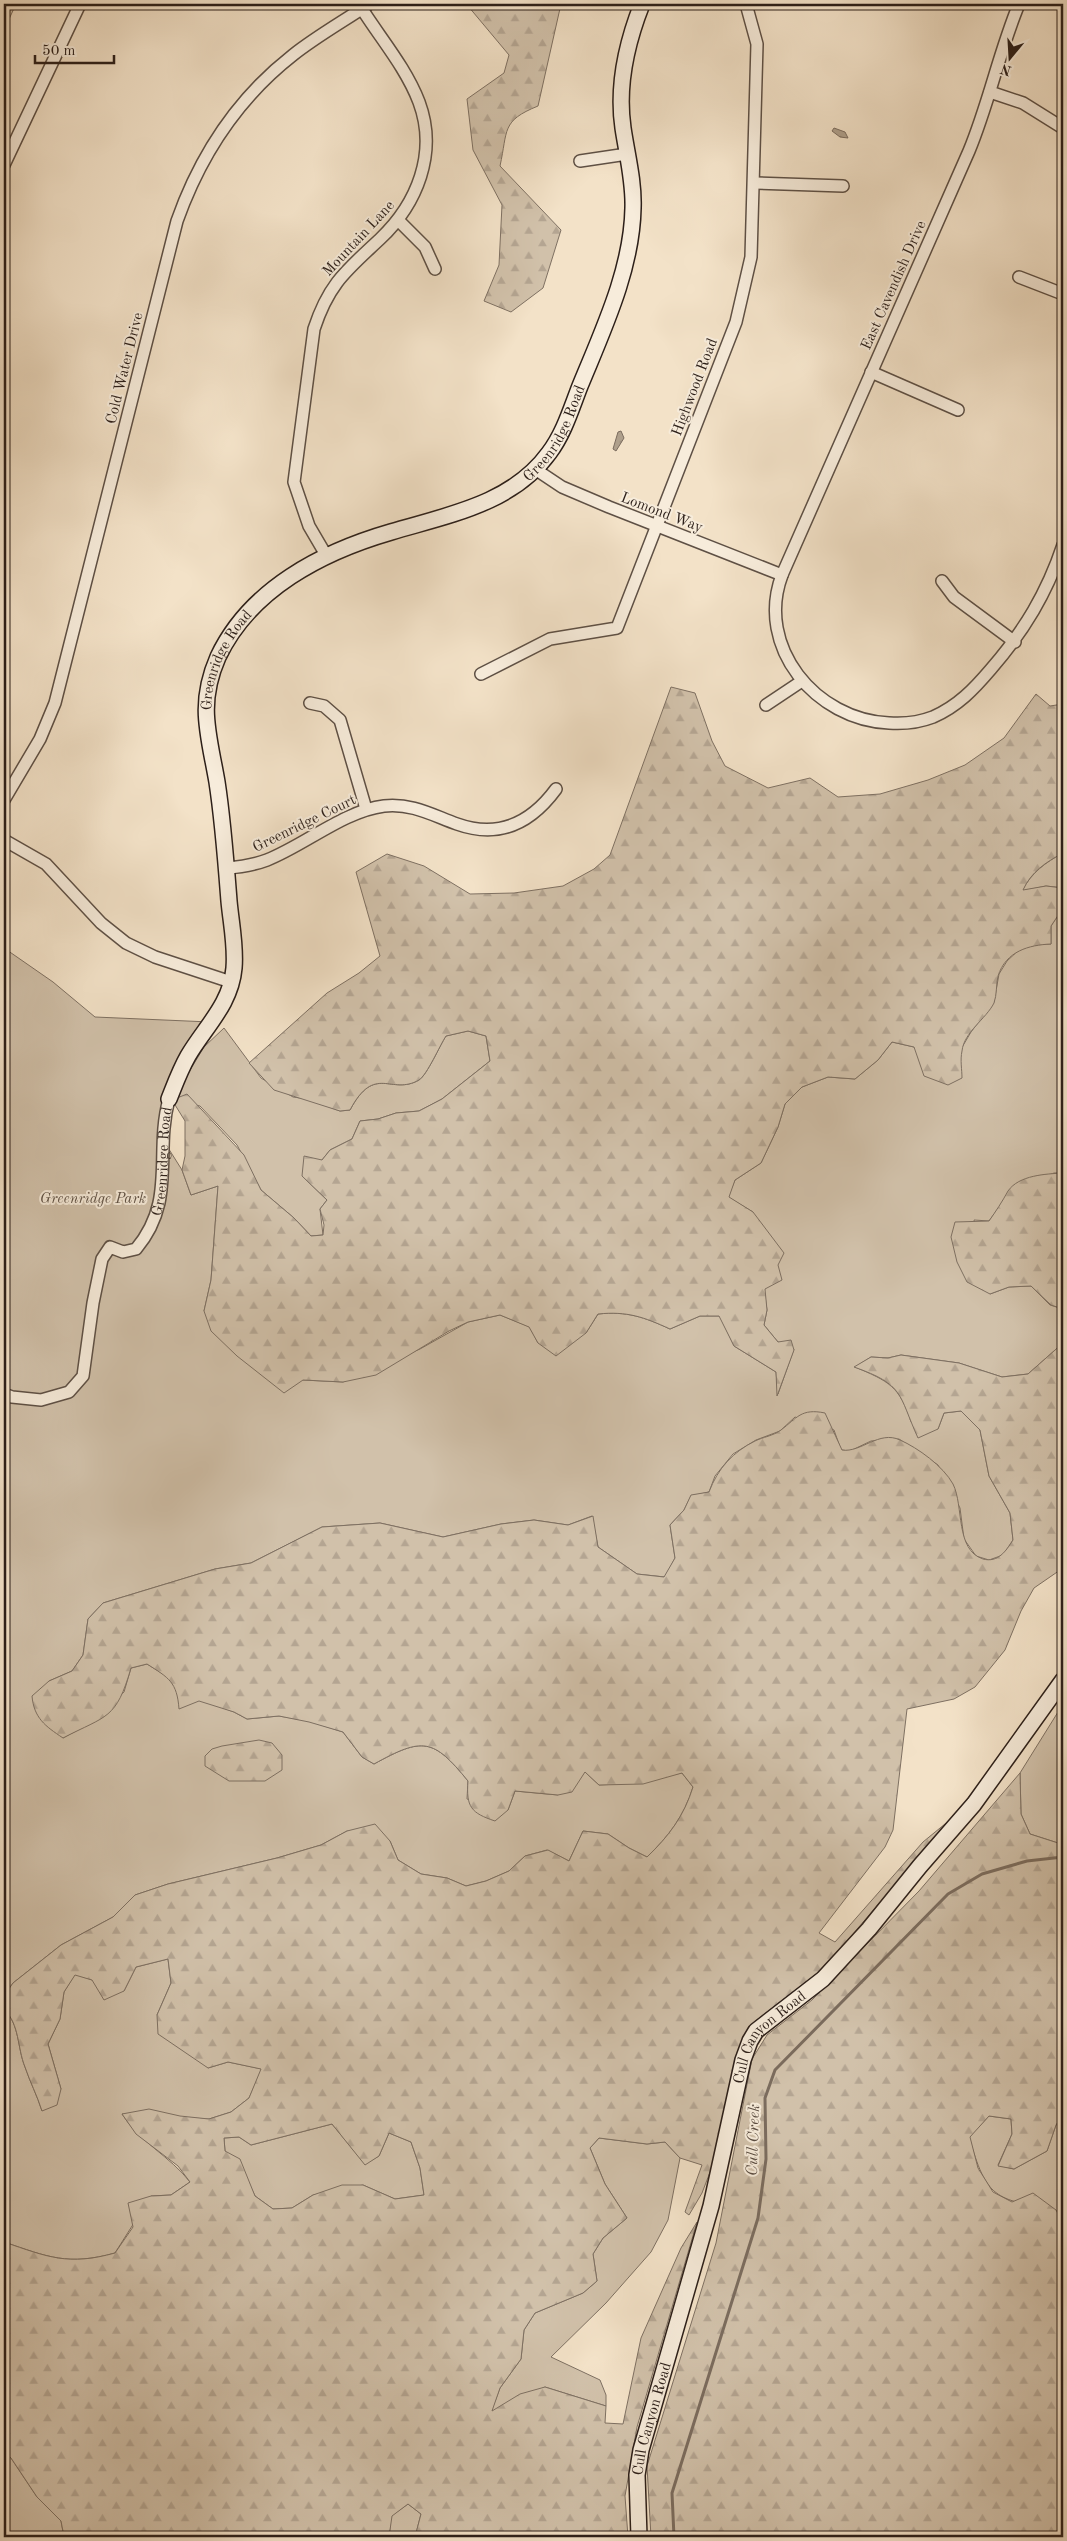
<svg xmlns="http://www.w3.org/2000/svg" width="1067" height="2541" viewBox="0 0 1067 2541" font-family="'Old Standard TT',serif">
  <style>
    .green { fill: #d1c1aa; stroke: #7e7062 }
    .forest { fill: url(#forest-firs); stroke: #7e7062; fill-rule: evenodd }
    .water { fill: url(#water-ripples); stroke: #7b6c5e }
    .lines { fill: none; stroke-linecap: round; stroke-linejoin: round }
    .stream { stroke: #7b6c5e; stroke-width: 3 }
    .street-casing { stroke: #5e5045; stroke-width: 14 }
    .secondary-casing { stroke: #2c1f19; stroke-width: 18 }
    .street { stroke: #f7ecdb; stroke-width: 11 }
    .secondary { stroke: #f7ecdb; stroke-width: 15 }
    .labels { text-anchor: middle; stroke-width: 4; stroke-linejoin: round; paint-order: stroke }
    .street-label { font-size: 15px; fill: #2c1f19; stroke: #f7ecdb }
    .park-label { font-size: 15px; font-style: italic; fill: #5e5044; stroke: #f7ecdb }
    .water-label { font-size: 16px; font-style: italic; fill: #5a4c41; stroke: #f7ecdb }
  </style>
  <defs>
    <pattern id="forest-firs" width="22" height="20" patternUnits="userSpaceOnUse" patternTransform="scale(1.25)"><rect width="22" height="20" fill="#d1c1aa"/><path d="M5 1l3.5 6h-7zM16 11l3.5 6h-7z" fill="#b4a592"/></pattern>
    <pattern id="water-ripples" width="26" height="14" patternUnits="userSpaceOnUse" patternTransform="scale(1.25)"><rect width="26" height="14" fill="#afa08c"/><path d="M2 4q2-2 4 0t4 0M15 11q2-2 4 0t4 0" fill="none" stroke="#8f8272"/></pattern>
  </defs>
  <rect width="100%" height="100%" fill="#f3e2c8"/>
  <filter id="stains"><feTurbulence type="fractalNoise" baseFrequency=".004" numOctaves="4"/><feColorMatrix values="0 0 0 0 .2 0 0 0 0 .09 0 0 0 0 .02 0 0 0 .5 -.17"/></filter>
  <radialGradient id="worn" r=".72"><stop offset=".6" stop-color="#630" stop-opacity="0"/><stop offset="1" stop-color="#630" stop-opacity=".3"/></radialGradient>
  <g class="green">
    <path d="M1063,853V888L1046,886L1022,891C1031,873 1046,862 1063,853Z"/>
    <path d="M1059,914L1063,916V1173H1054L1009,1190L1003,1202L989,1221L974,1220L990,1294L1009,1287L1031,1286L1050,1305L1063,1309V1343L1028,1374L1002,1377L959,1363L901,1355L888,1358L871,1357L855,1367C888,1381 900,1386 911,1422L938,1429L944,1413L961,1411L980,1430L989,1476L1010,1513L1013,1540L1003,1555L989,1560L976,1556L964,1539L960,1508L938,1465L899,1439L871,1441L850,1451L841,1450L834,1430L795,1417L780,1431L756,1440L733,1454L715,1476L709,1492L691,1496L684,1510L670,1525L675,1558L665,1577L637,1574L598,1547L592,1516L568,1525L534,1520L501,1524L443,1537L380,1523L322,1527L251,1563L215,1569L103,1603L88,1619L83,1655L72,1671L49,1681L63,1738L85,1726L124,1692L131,1668L147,1664L168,1677L178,1691L234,1712L247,1719L279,1716L309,1721L343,1732L362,1757L374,1764C423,1737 433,1738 468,1781L467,1799L508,1810L515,1791L558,1795L585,1772L599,1785L618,1784L682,1773L693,1787C684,1816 669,1836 647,1857L629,1848L608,1834L583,1831L569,1861L547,1850L525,1856L509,1871L486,1881L466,1886L447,1878L421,1874L398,1860L390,1841L347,1831L321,1845L277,1858L168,1884L135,1895L113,1917L61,1945L13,1983L4,1996V948L53,982L95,1017L210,1022L160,1135L182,1170L191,1195L218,1186L211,1280L204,1311L303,1380L343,1382L420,1349L468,1322L500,1315L530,1327L538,1343L586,1333L598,1314C627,1311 644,1317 670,1329L700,1316H720L734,1346L776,1372L778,1394L794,1349L778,1342L764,1325L767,1310L753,1212L728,1197L735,1180L761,1163L778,1127L785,1104L802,1087L828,1077L855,1079L878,1060L892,1042L914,1047L961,1049L971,1032L994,1002L999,974L1007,961L1021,948L1031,945L1051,944V926Z"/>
    <path d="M224,1028L261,1078L293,1097L307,1099L340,1111L350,1110C375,1063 391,1096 419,1080C427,1075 440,1045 446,1036L468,1031L486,1036L490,1061L442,1099L419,1111L396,1113L378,1119L360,1121L352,1139L330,1150L322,1160L302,1176L327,1200L320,1209L323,1235L311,1236L294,1218L261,1190L237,1145L200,1106L172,1100L204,1047Z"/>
    <path d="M1063,1704V1839L1058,1843L1030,1834L1021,1814L1020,1773Z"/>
    <path d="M168,1959L171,1983L157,2015L208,2068L228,2062L262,2069L249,2098L231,2112L209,2119L122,2114C139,2142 170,2156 190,2182L171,2195L151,2196L115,2253C68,2266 48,2257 4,2242V2009C20,2025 17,2047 25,2067C30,2082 37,2095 42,2111L61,2089L48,2044L60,2019L64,1992L75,1974L124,1991L136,1967Z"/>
    <path d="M1063,2114V2223L1056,2210C994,2199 987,2199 969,2137L989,2116L1011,2119L1012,2134L998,2165L1014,2169L1047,2151L1056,2125Z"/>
    <path d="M332,2124L365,2164L379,2156L389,2133L411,2142L420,2168L424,2195L395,2199L363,2185L313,2195L292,2208L273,2209L255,2196L248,2181L225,2151L224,2138L239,2137L251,2145Z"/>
    <path d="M599,2138L647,2144L665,2142L680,2158L668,2220L651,2252L606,2303L551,2357L600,2380L606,2395V2406L545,2387L491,2412L500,2388L521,2359L524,2330L535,2313L583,2293L597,2281L593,2254L603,2238L627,2218L605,2184L590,2148Z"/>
    <path d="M4,2452L11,2458L37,2497L61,2521L64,2537H6Z"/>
    <path d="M408,2504L421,2514L415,2537H389L391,2516Z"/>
  </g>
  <g class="forest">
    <path d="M4,4H16L4,30Z"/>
    <path d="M470,4H561L538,106C501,121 508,130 500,166L561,230L543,288L511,312L484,301L499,265L502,205L473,150L467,99L504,73L509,55L468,6Z"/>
    <path d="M671,687L695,693L712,741L725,766L768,788L810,778L838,797L880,794L928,780L965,765L1004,738L1036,694L1050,706L1063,704V853C1046,862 1031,872 1023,890L1046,886L1063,888V916L1059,914L1051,926V944C1029,945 1006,951 998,976C996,984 997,995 994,1003C986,1019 964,1032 962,1051C960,1060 962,1070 962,1078L948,1085L924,1076L914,1047L892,1042L878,1060L855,1079L828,1077L802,1087L785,1104L778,1127L761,1163L735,1180L729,1197L753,1212L784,1253L778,1265L782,1280L765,1289L767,1310L764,1325L778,1342L791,1340L794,1350L777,1396L776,1372L734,1346L719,1316H700L670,1329C644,1317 627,1311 598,1314L586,1333L556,1356L538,1343L529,1327L500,1315L468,1322L449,1331L376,1375L343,1382L303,1380L284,1393L237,1356L211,1331L204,1311L211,1280L218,1186L191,1195L182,1170L185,1156V1121L172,1100L187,1094L244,1155L261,1190L294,1218L311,1236L323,1235L324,1225L320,1209L327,1200L302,1176L304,1156L322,1160L330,1150L352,1139L360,1121L378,1119L396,1113L419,1111L442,1099L490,1061L486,1036L468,1031L446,1036C440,1045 427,1075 419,1080C391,1096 375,1063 350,1110L340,1111L274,1090L249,1063L327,993L359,973L380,956L356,872L387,854L424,866L470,894L514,893L563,886L594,869L610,855Z"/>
    <path d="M1063,1173V1309L1051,1305L1031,1286L1009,1287L990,1294L967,1282L957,1262L951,1237L955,1222L989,1221C996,1211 1002,1202 1008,1191C1019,1175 1046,1174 1063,1173Z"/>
    <path d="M1063,1343V1568L1034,1588L1021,1611L1005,1650L975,1687L954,1699L907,1709L893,1830L885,1847L819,1933L835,1942L923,1842L951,1819L824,1968L754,2022L738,2054L731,2081L717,2154L702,2193L689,2215L685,2212L702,2165L680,2158L665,2142L647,2144L599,2138L590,2148L605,2184L627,2218L603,2238L593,2254L597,2281L583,2293L535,2313L524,2330L521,2359L500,2388L492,2411L520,2394L545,2387L606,2406L605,2423L623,2424L641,2338L681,2248L697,2222L637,2427L625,2496L628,2537H415L421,2514L408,2504L392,2516L389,2537H64L61,2521L37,2497L11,2458L4,2452V2242C48,2257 68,2266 115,2253L133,2227L128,2203L151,2196L171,2195L190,2182L178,2166L136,2134L122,2114L149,2109L180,2116L209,2119L231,2112L249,2098L261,2069L228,2062L208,2068L158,2034L157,2015L171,1983L168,1959L136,1967L124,1991L104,2000L92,1980L75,1975L64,1992L60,2019L48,2044L61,2089L57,2105L42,2111C37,2095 30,2082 25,2067C17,2047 20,2025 4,2009V1996L13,1983L61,1945L113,1917L135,1895L168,1884L277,1858L321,1845L347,1831L375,1824L390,1841L398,1860L421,1874L447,1878L466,1886L486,1881L509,1871L525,1856L548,1850L569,1861L583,1831L608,1834L629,1848L647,1857C669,1836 684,1816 693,1787L682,1773L643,1784L599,1785L585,1772L572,1792L558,1795L515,1791L508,1810L495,1821C471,1813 466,1807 468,1781C433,1738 423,1737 374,1764L362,1757L343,1732L309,1722L279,1716L247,1719L234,1712L199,1701L179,1709C177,1682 169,1678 147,1664L131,1668C116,1720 107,1715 63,1738C45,1726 34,1718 32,1696L49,1681L72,1671L83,1655L88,1619L103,1603L215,1569L251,1563L322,1527L380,1523L443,1537L501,1524L534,1520L568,1525L593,1516L598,1547L637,1574L664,1577L675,1558L670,1525L684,1510L691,1495L709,1492C718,1468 733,1452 755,1441C763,1437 773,1436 781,1430C797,1418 801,1408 825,1413L842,1450C861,1453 879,1430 900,1440C918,1448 943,1466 953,1484C964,1506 955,1550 983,1559C998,1563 1006,1551 1013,1540L1010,1513L989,1476L980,1430L961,1411L944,1413L938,1429L918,1438C898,1394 905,1385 854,1367L871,1357L888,1358L901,1355L959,1363L1002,1377L1028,1374ZM332,2124L365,2165L379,2156L389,2133L411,2142L420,2168L424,2195L395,2199L363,2185H342L313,2195L292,2208L273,2209L255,2196L240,2159L225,2151L224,2138L239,2137L251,2145Z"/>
    <path d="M259,1740L272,1743L282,1755V1770L265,1781H229L205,1766V1756L212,1749L222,1746Z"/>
    <path d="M1020,1773L1021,1814L1030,1834L1058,1843L1063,1839V2114L1056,2125L1047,2151L1014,2169L998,2166L1012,2134L1011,2119L989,2116L970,2137L978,2168L993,2192L1012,2202L1033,2193L1056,2210L1063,2223V2537H651L647,2466L716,2243L752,2059L767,2035L812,2000L919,1891Z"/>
  </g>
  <g class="water">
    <path d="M834,128L845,132L848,138L840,137L832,131Z"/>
    <path d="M621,431L624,438L616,451L613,449L618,432Z"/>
  </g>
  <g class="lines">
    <path class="stream" d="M674,2537L672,2493L758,2218L766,2159L765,2098L775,2070L948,1894L982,1874L1027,1861L1063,1857"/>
    <defs>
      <g id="street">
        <path d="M1019,4C999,52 989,103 969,151L782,575C755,647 816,720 889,723C903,724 920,722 933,717C958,706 974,689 991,669C1024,631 1047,593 1063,545"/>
        <path d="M990,92L1023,103L1063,128"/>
        <path d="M580,161L627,154"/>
        <path d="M4,165L80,4"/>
        <path d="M755,183L843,186"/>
        <path d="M399,221L425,247L435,269"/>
        <path d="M1019,277L1063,294"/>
        <path d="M871,372L958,410"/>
        <path d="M535,469L562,487L609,507L782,575"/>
        <path d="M326,555L309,526L294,482L314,329C329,283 347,270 380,239C417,204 438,153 419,102C406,68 381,39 362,9"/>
        <path d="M942,581L954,597L1015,642"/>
        <path d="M481,674L550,639L617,628L736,322L751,257L757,44L746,4"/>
        <path d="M310,703L324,706L340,720L366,809"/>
        <path d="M766,705L802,681"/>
        <path d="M4,800L40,739L55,703L177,221C200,156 238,98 293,55C317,36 344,21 369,4"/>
        <path d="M4,840L46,864L101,923L126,943L155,957L231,982"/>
        <path d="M226,868C240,867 254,865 267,860C305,845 344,811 384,806C412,803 432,815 457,824C499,839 531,823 556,789"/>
        <path id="s1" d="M4,1394L12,1397L41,1400L69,1392L83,1376L93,1303L102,1259L110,1247L123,1252L136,1249C177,1200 154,1154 169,1099"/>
      </g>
      <g id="secondary">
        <path id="s2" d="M169,1099C175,1084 180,1070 188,1056C205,1027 231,1004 234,968C236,946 231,923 229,901C226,862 223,821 217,782C209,735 197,705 218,657C250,589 322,552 391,532C448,515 512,504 549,453C564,433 571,409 580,386C603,330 632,269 633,208C634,181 627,155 623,128C617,87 627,42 642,4"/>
        <path id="s3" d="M639,2537L637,2475L641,2450L711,2206L743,2060L750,2041L756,2031L823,1979L869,1929L920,1866L974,1804L1063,1680"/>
      </g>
    </defs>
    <use href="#street" class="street-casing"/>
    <use href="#secondary" class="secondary-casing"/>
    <use href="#street" class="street"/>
    <use href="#secondary" class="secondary"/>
  </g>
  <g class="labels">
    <g class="street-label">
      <text transform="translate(358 238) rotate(-47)" y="5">Mountain Lane</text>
      <text transform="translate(893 285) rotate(-66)" y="5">East Cavendish Drive</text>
      <text transform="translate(124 368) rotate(-76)" y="5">Cold Water Drive</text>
      <text transform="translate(694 387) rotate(-69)" y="5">Highwood Road</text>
      <text dy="5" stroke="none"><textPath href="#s2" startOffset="882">Greenridge Road</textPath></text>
      <text transform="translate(662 512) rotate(21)" y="5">Lomond Way</text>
      <text dy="5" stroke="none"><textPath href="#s2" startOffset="462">Greenridge Road</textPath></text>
      <text transform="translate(304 823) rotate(-26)" y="5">Greenridge Court</text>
      <text dy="5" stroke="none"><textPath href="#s1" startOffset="342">Greenridge Road</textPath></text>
      <text dy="5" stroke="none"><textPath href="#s3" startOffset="525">Cull Canyon Road</textPath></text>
      <text dy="5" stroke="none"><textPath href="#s3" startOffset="120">Cull Canyon Road</textPath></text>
    </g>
    <g class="park-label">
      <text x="93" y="1203">Greenridge Park</text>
    </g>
    <g class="water-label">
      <text transform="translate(752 2140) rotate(-88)" y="6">Cull Creek</text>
    </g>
  </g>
  <rect width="1067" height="2541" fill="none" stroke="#f3e2c8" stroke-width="20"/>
  <rect x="5" y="5" width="1057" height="2531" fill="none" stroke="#2c1f19" stroke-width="2.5"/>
  <rect x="10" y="10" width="1047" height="2521" fill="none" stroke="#2c1f19"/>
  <g transform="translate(1010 58) rotate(198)" stroke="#f7ecdb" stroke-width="4" paint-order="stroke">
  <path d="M0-4L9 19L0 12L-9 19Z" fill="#2c1f19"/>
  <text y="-8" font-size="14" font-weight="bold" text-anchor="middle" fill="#2c1f19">N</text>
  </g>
  <path d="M35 55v8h79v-8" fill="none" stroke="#2c1f19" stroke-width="2.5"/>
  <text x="42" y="55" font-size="15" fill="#2c1f19" stroke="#f7ecdb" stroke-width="4" paint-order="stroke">50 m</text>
  <rect width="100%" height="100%" filter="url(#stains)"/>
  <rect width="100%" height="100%" fill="url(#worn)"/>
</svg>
